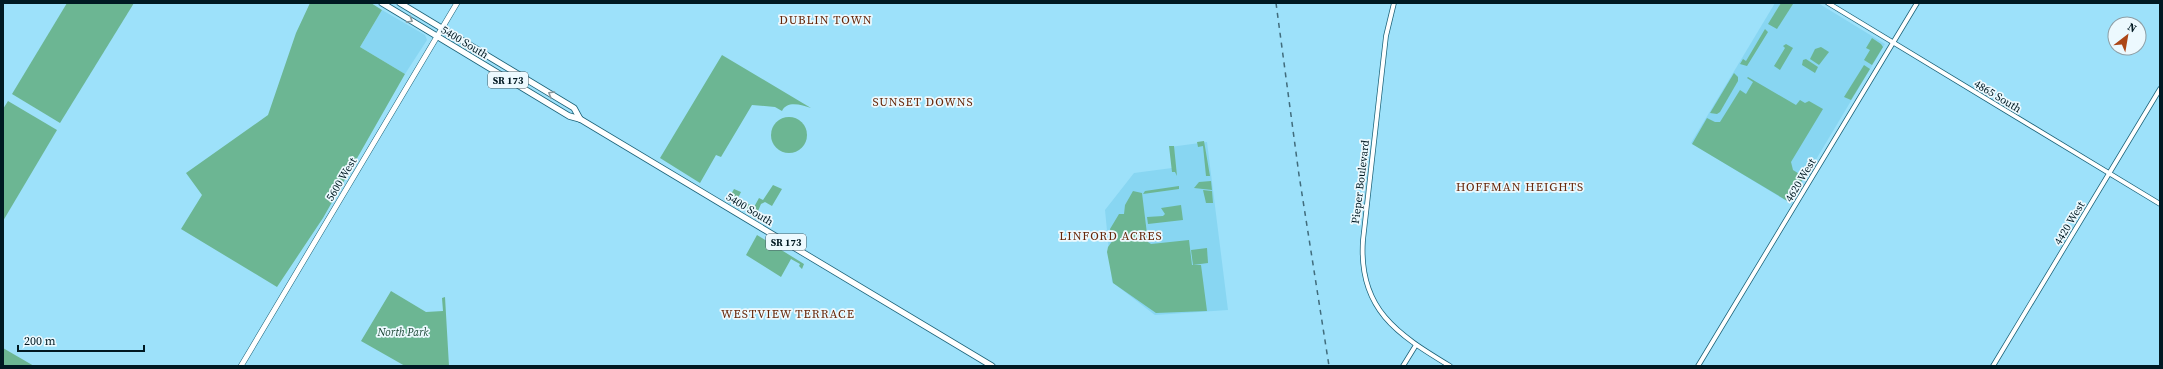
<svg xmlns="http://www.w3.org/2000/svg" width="2163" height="369" viewBox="0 0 2163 369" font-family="'Source Serif 4',serif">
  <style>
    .built { fill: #88d6f2 }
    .green { fill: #6cb693 }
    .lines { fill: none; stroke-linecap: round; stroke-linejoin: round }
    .tertiary-casing { stroke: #1c6379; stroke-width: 5.5 }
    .secondary-casing { stroke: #1c6379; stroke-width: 6 }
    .primary-casing { stroke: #1c6379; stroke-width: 7 }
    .tertiary { stroke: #fff; stroke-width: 4 }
    .secondary { stroke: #fff; stroke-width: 5 }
    .primary { stroke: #fff; stroke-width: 5.5 }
    .rail { stroke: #416c7c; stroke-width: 1.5; stroke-dasharray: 5 5; stroke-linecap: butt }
    .oneway { stroke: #8c989c }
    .labels { text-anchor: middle; stroke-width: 3.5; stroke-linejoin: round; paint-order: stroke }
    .shield { fill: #ecf9fe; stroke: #475c64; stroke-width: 1 }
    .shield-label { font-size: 10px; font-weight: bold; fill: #001922 }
    .street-label { font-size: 11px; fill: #001922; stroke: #ecf9fe }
    .park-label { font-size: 11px; font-style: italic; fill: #123f2c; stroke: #ecf9fe }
    .neighbourhood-label { font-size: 12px; letter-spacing: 1px; fill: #662608; stroke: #ecf9fe }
  </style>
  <rect width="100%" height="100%" fill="#9de1fa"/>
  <g class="built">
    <path d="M1775,3H1818L1885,44L1790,203L1691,143Z"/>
    <path d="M382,10L425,35L427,40L405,74L360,47Z"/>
    <path d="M1207,142L1228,310L1155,315L1112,282L1105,210L1134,173L1172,168L1170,147Z"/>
  </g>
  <g class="green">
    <path d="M67,3H134L60,123L12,94Z"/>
    <path d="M310,3H371L382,10L360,47L405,74L323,218L277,287L181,229L202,195L186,173L268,115L296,33Z"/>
    <path d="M1781,3L1793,4L1777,29L1768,24Z"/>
    <path d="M1765,29L1768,32L1747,66L1740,64L1743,59L1746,61Z"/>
    <path d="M1872,38L1881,44L1883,47L1872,65L1864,60L1870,50L1866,48Z"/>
    <path d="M1786,44L1793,48L1780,70L1774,66L1785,48L1783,46Z"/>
    <path d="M1821,47L1829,52L1819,65L1810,59L1815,49Z"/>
    <path d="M722,55L811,108C802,105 787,100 782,111L775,107L752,105L721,157L716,155L700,183L660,158Z"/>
    <path d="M1806,59L1818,67L1815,73L1802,65L1803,60Z"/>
    <path d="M1864,65L1870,69L1851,100L1844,97Z"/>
    <path d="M1734,73L1738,77V81L1720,112L1717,114L1710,113Z"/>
    <path d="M1748,77L1796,105L1800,100L1805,103L1809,101L1823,109L1791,162L1793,170L1804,177L1789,202L1692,144L1707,118L1715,122H1720L1740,90L1746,94L1753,82L1747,78Z"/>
    <path d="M8,101L57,130L3,221V109Z"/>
    <circle cx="789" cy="135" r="18"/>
    <path d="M1204,141L1210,176H1206L1203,146L1198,147L1197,142Z"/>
    <path d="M1169,146H1174L1177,176L1175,172H1172Z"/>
    <path d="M1211,181L1212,190L1194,188L1199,182Z"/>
    <path d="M773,185L782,189L772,206L765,202L761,204L758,211L765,219L729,198L734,189L741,192L738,198L754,207L759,198L763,200Z"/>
    <path d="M1179,186V189L1143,194L1145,191Z"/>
    <path d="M1203,190L1212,191L1213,203H1206Z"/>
    <path d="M1133,191L1142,193L1148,242L1151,244L1189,240L1192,265H1201L1207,311L1156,313L1113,283L1107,252L1108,247L1113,240L1110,229L1119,214H1124L1125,205Z"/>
    <path d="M1181,205L1183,220L1148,224L1147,217L1163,216L1165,214L1161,208Z"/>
    <path d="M757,235L804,264L802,269L799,266L800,264L791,259L781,277L746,255Z"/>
    <path d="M1207,248L1208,263L1193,265L1191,250Z"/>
    <path d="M391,291L426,312L443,311L442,298L445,297L449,366H405L361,341Z"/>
    <path d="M3,348L34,366H3Z"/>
  </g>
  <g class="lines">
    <defs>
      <g id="tertiary">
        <path d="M1394,3L1386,36L1363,240C1358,309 1397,334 1450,366"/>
        <path d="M1828,3L2160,204"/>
        <path d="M1403,366L1416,345"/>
        <path d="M1698,366L1917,3"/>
        <path d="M1993,366L2160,89"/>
      </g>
      <path id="secondary" d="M241,366L457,3"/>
      <g id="primary">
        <path d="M382,3L569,116L580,119L992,366"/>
        <path d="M400,3L574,108L580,119"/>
      </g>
    </defs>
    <use href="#tertiary" class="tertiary-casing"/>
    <use href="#secondary" class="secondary-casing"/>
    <use href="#primary" class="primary-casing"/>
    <use href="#tertiary" class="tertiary"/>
    <use href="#secondary" class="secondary"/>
    <use href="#primary" class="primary"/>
    <path class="rail" d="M1276,3L1299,175L1329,366"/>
  </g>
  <defs><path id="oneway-chevron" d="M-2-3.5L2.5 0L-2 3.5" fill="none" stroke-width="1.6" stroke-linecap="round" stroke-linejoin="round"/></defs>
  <g class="oneway">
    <use href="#oneway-chevron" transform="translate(410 20) rotate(31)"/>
    <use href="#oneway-chevron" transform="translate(551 94) rotate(-149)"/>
  </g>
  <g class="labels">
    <g class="shield">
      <rect x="488" y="72" width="40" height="16" rx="3"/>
      <rect x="766" y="234" width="40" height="16" rx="3"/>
    </g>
    <g class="shield-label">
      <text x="508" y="84">SR 173</text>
      <text x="786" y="246">SR 173</text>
    </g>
    <g class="street-label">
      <text transform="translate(465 42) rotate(31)" y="4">5400 South</text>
      <text transform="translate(1998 96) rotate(31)" y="4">4865 South</text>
      <text transform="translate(341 179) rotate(-59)" y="4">5600 West</text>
      <text transform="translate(1800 180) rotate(-59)" y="4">4620 West</text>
      <text transform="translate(1360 182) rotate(-83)" y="4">Pieper Boulevard</text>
      <text transform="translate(750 209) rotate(31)" y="4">5400 South</text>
      <text transform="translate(2069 223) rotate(-59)" y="4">4420 West</text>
    </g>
    <g class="park-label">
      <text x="403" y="336">North Park</text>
    </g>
    <g class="neighbourhood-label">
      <text x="826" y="24">DUBLIN TOWN</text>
      <text x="923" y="106">SUNSET DOWNS</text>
      <text x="1520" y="191">HOFFMAN HEIGHTS</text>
      <text x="1111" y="240">LINFORD ACRES</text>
      <text x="788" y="318">WESTVIEW TERRACE</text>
    </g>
  </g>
  <rect width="2163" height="369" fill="none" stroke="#001922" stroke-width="8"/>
  <g transform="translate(2127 36) rotate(31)"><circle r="19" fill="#ecf9fe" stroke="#8e9fa6"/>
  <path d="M0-3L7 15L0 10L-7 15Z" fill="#ac4717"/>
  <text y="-6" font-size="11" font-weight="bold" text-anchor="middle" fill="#001922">N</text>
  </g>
  <path d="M18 345v6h126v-6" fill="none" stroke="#001922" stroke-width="2"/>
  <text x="24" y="345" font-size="12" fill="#001922" stroke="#ecf9fe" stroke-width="3" paint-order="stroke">200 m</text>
</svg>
